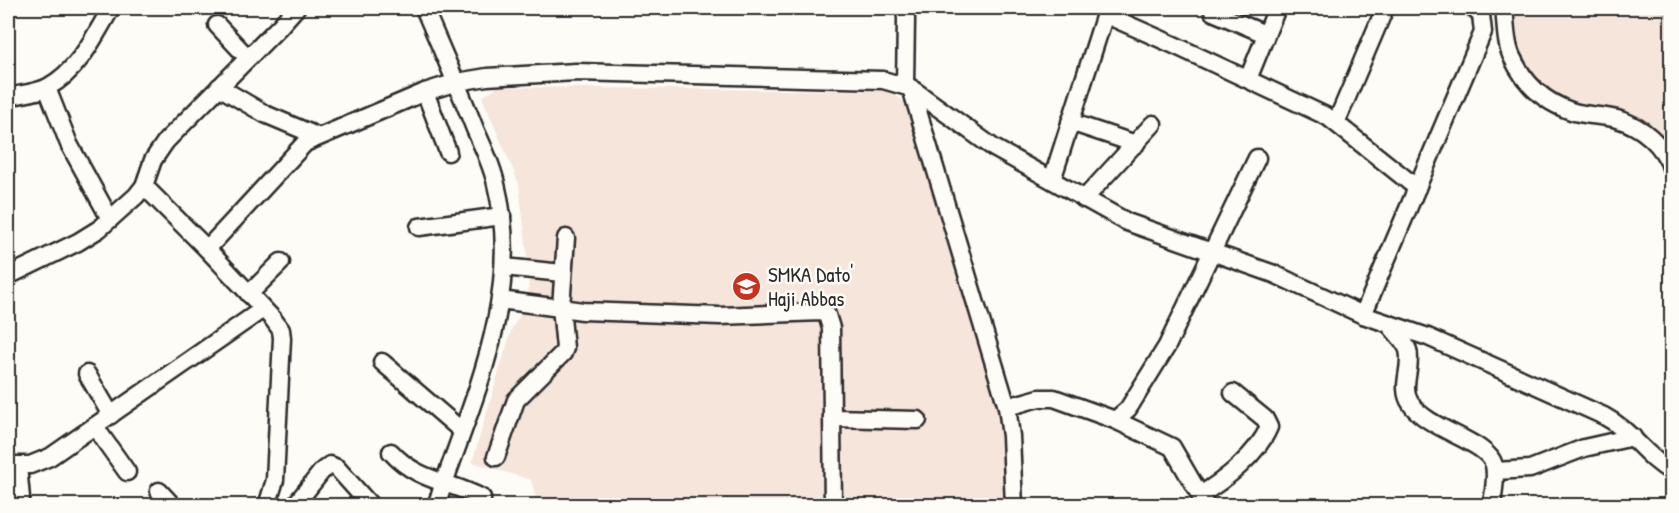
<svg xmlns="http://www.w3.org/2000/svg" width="1679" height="513" viewBox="0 0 1679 513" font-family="'Patrick Hand',sans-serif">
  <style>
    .built { fill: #f6e5db }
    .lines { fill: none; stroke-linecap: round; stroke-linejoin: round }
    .minor-casing { stroke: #2b2b2b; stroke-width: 21 }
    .minor { stroke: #fdfcf7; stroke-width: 16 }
    .labels { text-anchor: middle; stroke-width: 5; stroke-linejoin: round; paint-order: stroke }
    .poi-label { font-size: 21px; fill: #2b2b2b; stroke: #fdfcf7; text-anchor: start }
  </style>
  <rect width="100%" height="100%" fill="#fdfcf7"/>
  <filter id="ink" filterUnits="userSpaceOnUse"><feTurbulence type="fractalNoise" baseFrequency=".0167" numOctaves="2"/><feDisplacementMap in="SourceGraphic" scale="12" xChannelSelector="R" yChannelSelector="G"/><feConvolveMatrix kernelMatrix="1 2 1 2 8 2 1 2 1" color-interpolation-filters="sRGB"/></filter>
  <g filter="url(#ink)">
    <g class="built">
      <path d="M1514,8H1671V152L1667,143L1652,127L1627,112L1565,99L1549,89L1537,79L1526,65L1519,49L1515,34Z"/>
      <path d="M497,87L884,91L894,94L906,103L910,110L1006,417L1007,505H538L531,480L472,462L512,328L528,303L529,270L519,184L482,97Z"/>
    </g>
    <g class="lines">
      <defs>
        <g id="minor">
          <path d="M424,8C441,48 459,88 475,129C483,147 492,165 496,184C524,296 471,402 436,506"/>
          <path d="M1504,8C1506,23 1505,43 1512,57C1524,83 1544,102 1571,111C1586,116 1602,115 1617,119C1642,126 1664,145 1672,170"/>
          <path d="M1213,12L1265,34"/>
          <path d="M1104,14L1174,45L1328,117L1417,188"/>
          <path d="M217,25L248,58"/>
          <path d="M1248,79L1277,8"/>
          <path d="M905,85L906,19L905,8"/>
          <path d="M219,87L265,114L317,136"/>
          <path d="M47,88L69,144L110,219"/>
          <path d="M911,88L1007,407L1011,436L1014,506"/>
          <path d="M425,92L448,152"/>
          <path d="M8,97C20,94 37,93 48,87C78,71 95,36 111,8"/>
          <path d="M1070,122L1136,144"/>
          <path d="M1336,123L1385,8"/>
          <path d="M1052,180L1107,8"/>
          <path d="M144,186L207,249L273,319L281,330L282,338L275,480L267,506"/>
          <path d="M1084,199L1153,124"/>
          <path d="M419,227L502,216"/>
          <path d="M207,249L305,143L425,92L457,82L487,77L576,72L883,80L911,88L994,148L1127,222L1274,274L1363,315L1428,337L1604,416C1631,430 1645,457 1672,472"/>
          <path d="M504,267L562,273"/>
          <path d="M8,276L78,242L99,229L136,196L144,186L153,160L166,141L280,26L296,8"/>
          <path d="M249,294L281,262"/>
          <path d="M500,300L583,311L720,316L821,312L827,315L831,328L833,506"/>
          <path d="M1363,315L1483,32L1481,15L1473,8"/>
          <path d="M1389,324C1395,332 1405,341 1408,350C1413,368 1399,387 1411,404C1428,430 1488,441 1494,465C1497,478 1493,492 1492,506"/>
          <path d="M382,362L462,431"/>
          <path d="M87,374L111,415"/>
          <path d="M1007,407L1039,398H1054L1115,420L1128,409L1167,346L1257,158"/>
          <path d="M832,418L918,420"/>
          <path d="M1115,420L1172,447L1205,504"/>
          <path d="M95,427L127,472"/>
          <path d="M391,452C417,481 450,481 482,498V506"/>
          <path d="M496,457L516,400L563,353L565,348L561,307L566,238"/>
          <path d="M8,465H30L50,457L263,309"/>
          <path d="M18,466L21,498L18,506"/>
          <path d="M1495,471L1530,469L1584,448L1633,437"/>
          <path d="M159,491L173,506"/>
          <path d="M1200,495C1225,480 1257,455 1269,427L1265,419L1233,393"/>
          <path d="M299,500L322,471L330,465L337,468L371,506"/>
        </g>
      </defs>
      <use href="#minor" class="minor-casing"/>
      <use href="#minor" class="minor"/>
    </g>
  </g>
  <defs>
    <symbol id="school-disc" viewBox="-11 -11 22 22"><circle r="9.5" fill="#c8321e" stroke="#fdfcf7"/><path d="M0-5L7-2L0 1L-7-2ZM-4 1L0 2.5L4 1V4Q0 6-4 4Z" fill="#fff"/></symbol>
  </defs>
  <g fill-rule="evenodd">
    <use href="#school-disc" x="730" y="270" width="33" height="33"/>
  </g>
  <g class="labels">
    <g class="poi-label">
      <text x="768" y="282">SMKA Dato'<tspan x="768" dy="24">Haji Abbas</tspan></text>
    </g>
  </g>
  <rect width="1679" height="513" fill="none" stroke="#fdfcf7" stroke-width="30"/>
  <rect x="15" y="15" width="1649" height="483" fill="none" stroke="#2b2b2b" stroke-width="2" filter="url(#ink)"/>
</svg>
